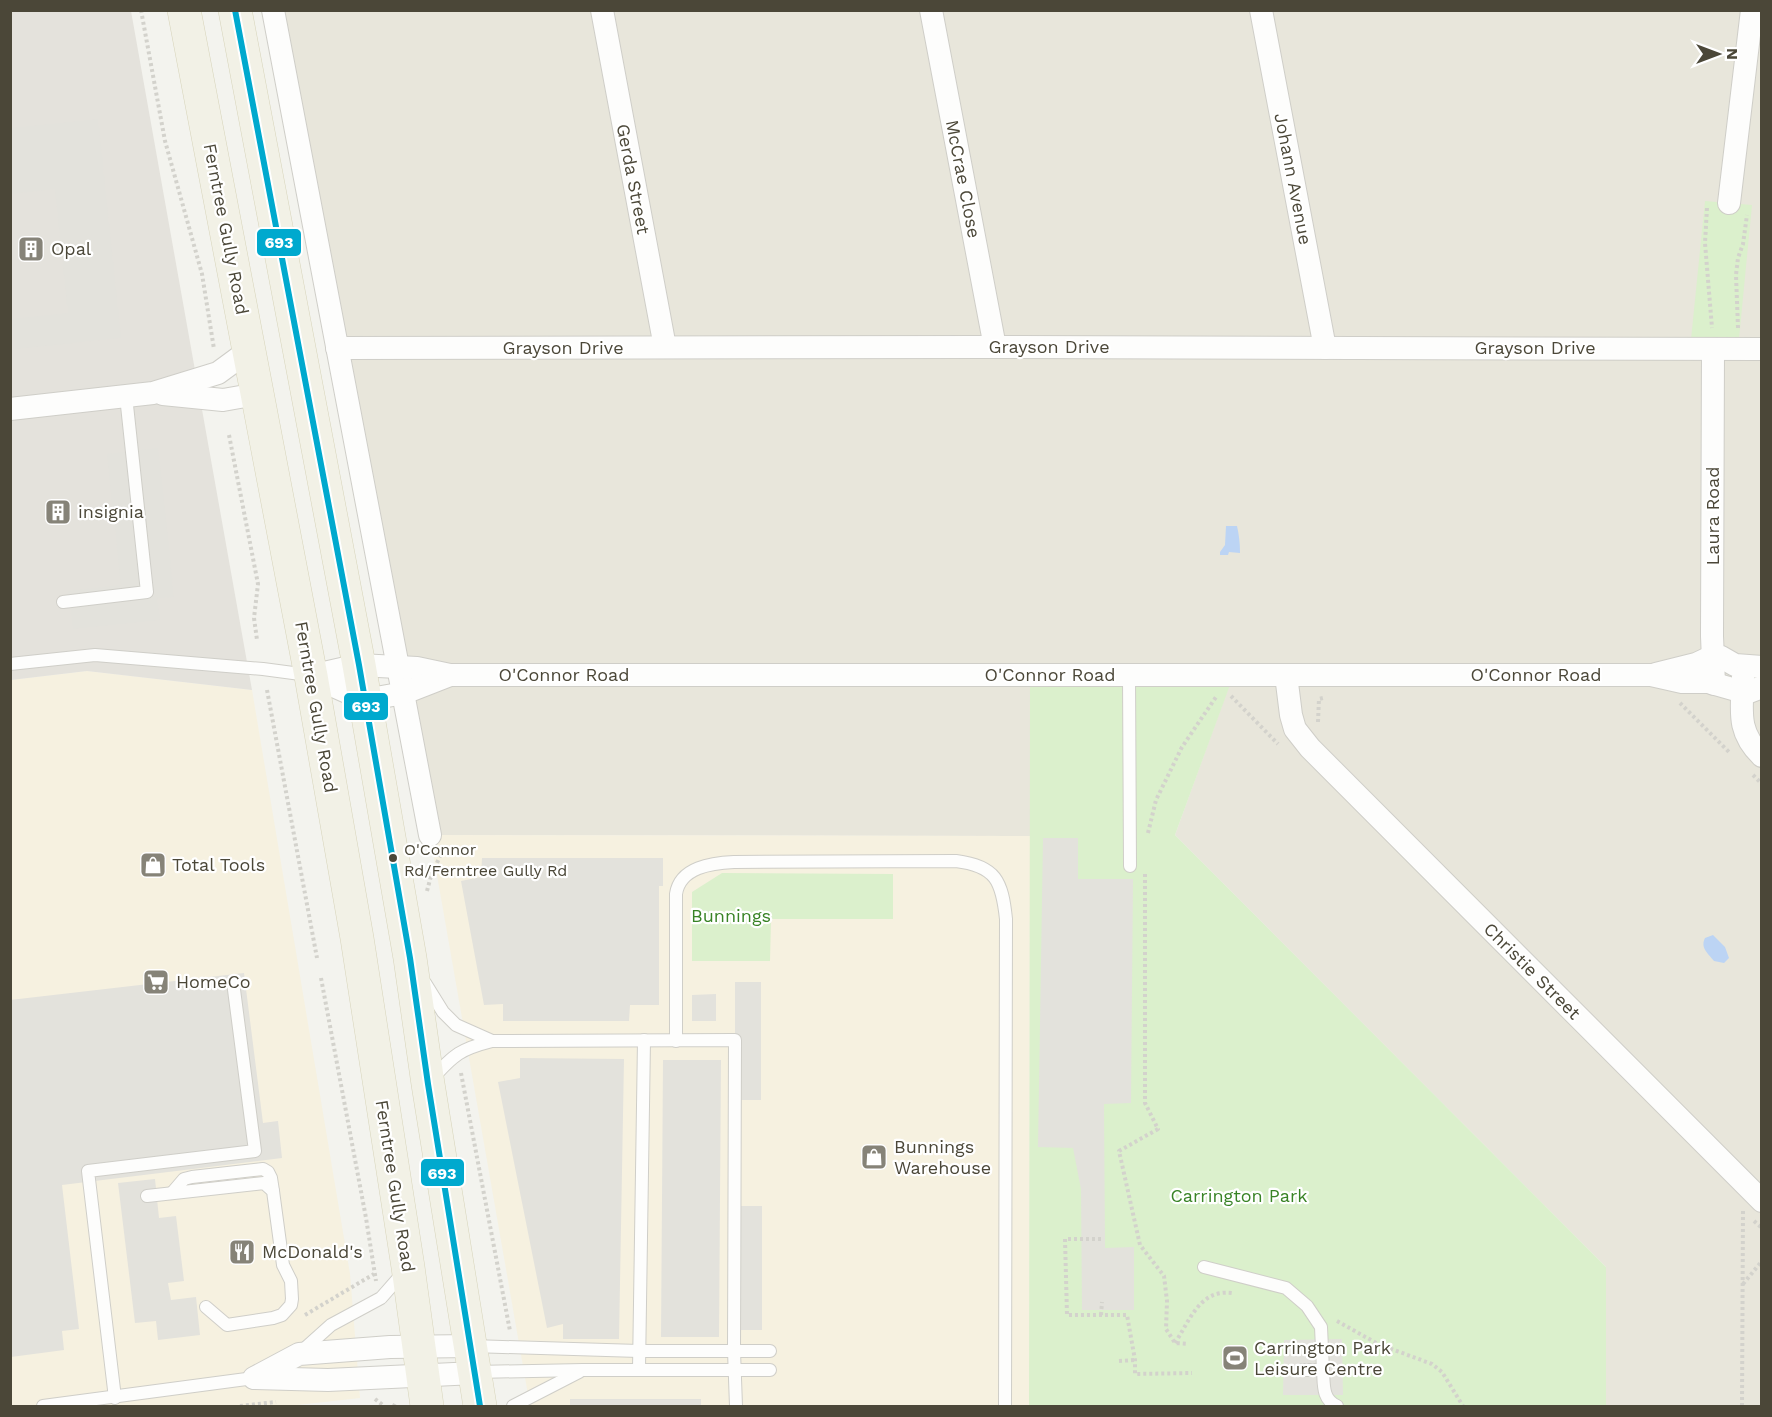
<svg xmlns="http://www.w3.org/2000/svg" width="1772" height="1417" viewBox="0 0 1772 1417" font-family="'Work Sans',sans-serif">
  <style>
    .residential { fill: #e8e6db }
    .commercial { fill: #f6f1e0 }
    .industrial { fill: #e4e2dc }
    .green { fill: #dbf0cc }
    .parking { fill: #e3e2dc }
    .water { fill: #bcd4f4 }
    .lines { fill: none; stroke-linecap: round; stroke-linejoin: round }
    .lane-casing { stroke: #cfcec8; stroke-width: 14 }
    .street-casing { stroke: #cfcec8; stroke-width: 24 }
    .primary-casing { stroke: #d7d4ba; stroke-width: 34 }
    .path { stroke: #d3d2cc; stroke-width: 4; stroke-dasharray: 3 3; stroke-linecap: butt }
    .lane { stroke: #fdfdfc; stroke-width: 12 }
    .street { stroke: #fdfdfc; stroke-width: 22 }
    .primary { stroke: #f2f1e6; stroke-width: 33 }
    .bus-1-casing { stroke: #fff; stroke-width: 10 }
    .bus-1 { stroke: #00a9ce; stroke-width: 6 }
    .bus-dot { fill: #4b4738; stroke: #fff; stroke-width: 2 }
    .labels { text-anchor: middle; stroke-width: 4.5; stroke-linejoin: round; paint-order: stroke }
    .bus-label { font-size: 16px; fill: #4b4738; stroke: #fff; text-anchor: start }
    .street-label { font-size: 18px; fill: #4b4738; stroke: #fff }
    .poi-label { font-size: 18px; fill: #4b4738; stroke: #fff; text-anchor: start }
    .park-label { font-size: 18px; fill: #388325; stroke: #fff }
    .line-badge { stroke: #fff; stroke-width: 2 }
    .badge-label { font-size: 16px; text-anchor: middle; font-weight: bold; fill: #fff }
  </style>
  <rect width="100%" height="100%" fill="#f3f3ee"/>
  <path class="residential" d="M273,11H1761V1406H1606V1267L1175,835L1233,675H1030V836L430,835Z"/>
  <g class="commercial">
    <path d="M87,671L252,690L350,1274L360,1398L288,1406H11L10,680Z"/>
    <path d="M430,835L1030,836L1029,1406H530Z"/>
  </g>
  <path class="industrial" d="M10,11H131L252,690L87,671L11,680Z"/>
  <g class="green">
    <path d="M1705,201L1752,205L1738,349H1690Z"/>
    <path d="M1030,674H1234L1175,835L1606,1267V1406H1029Z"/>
    <path d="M722,873L893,874V919H771L770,961H692V892Z"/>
  </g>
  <g class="parking">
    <path d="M98,119L121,338L15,349L12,319L68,313L55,189L11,194V128Z"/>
    <path d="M158,448L174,597L157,598L160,620L73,629L68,591L121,585L107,454Z"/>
    <path d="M1043,838H1078V879H1133L1131,1103L1104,1104L1105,1248L1134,1247V1310H1082L1081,1189L1073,1148L1038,1147Z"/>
    <path d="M482,858H663V886H659V1005H630L629,1021H503V1004L484,1005L461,881L481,877Z"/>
    <path d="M244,973L263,1123L278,1121L282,1158L62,1185L79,1329L62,1331L64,1350L11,1357L10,1000Z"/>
    <rect x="735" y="982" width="26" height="118"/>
    <path d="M716,994V1021H692V995Z"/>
    <path d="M520,1058L624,1059L619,1339H563V1324L547,1328L498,1082L520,1078Z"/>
    <path d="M663,1060H721L719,1337H661Z"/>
    <path d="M155,1179L159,1218L176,1216L184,1281L168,1283L171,1300L196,1297L200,1335L158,1340L156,1321L135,1323L118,1183Z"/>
    <rect x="735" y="1206" width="27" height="124"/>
    <path d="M1342,1339L1343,1395H1283L1284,1340Z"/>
    <rect x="570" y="1399" width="131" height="7"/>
  </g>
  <g class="water">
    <path d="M1226,526H1237C1239,535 1240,543 1240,553L1229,552L1228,555H1220V552L1225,545Z"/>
    <path d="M1713,935L1725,947L1729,958L1724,963L1714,961C1708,953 1700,948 1705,938Z"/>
  </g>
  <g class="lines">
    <defs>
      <g id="lane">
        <path d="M63,602L147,592L126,396"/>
        <path d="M10,664L95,655L263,669L308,675"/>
        <path d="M1129,675L1130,866"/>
        <path d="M425,983L443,1012L456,1025L492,1041"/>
        <path d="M676,1041V894C680,867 712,863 734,862L956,861C996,866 1002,881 1006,919L1005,1406"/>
        <path d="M432,1079C454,1054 461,1049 492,1041L735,1040L734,1351L736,1406"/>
        <path d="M172,1193L184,1179L192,1177L263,1169L268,1172L271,1178L273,1191"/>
        <path d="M147,1196L264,1183L273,1191L283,1265L291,1281L292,1299L291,1305L282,1315L273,1318L227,1325L206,1307"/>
        <path d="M1204,1267L1286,1288L1307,1306L1321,1327L1323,1370"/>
        <path d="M472,1346L639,1351H770"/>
        <path d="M302,1351L331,1325L381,1298L403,1273"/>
        <path d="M639,1369L644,1040"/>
        <path d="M1303,1370H1323C1324,1385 1322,1399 1337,1406"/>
        <path d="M476,1372L583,1370H770"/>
        <path d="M115,1398L88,1171L255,1151L233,982"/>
        <path d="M43,1406L254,1378"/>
        <path d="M513,1406L579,1372"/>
      </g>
      <g id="street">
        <path d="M273,10L430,835"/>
        <path d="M602,10L665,347"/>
        <path d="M931,10L995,347"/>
        <path d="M1261,10L1325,348"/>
        <path d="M1729,203L1752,10"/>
        <path d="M337,348L995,347L1762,349"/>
        <path d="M1713,349L1712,636L1714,684"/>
        <path d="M163,394L223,400L257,394"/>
        <path d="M10,409L153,393L218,373L248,351"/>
        <path d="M1656,674L1696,664L1713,656L1721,657L1735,665L1762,667"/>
        <path d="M1286,675L1291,715L1295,729L1310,748L1762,1201"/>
        <path d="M311,676L359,665L417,668L450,675H1651L1682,682H1708L1743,692H1749L1762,687"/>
        <path d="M311,676L365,700L404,693L450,675"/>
        <path d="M1743,677C1742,710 1736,731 1762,756"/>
        <path d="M254,1378L299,1354L390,1347L471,1346"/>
        <path d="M255,1378L328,1380L475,1373"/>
      </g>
      <g id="primary">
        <path d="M184,10L311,676L357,938L408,1267L427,1406"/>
        <path d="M235,10L359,665L410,958L428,1084L480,1406"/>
      </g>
    </defs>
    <use href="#lane" class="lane-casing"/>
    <use href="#street" class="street-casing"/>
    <use href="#primary" class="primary-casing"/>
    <g class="path">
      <path d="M141,10L165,141L202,274L214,349"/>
      <path d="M1707,208L1705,243L1712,328"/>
      <path d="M1738,328L1736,275L1738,258L1743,244L1747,215"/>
      <path d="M229,435L258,584L254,618L257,640"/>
      <path d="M267,690L317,958"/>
      <path d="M1231,696L1278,744"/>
      <path d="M1680,703L1730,753"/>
      <path d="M1318,722L1319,699L1323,698"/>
      <path d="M1753,775L1762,784"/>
      <path d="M1148,833L1156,800L1182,747L1216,697"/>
      <path d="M1145,874V1103L1158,1129L1119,1151L1140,1245L1164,1276L1167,1301L1166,1329L1175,1343L1188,1344"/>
      <path d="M427,891L431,876L441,854"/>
      <path d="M321,978L366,1218L376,1281"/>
      <path d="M461,1073L510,1331"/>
      <path d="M1754,1221L1762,1228"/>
      <path d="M1101,1239H1065L1067,1315H1127L1135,1360V1374L1192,1373"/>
      <path d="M1743,1284L1762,1261"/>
      <path d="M305,1315L374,1274"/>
      <path d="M1101,1315L1102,1302"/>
      <path d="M1337,1321L1378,1344L1432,1364L1442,1372L1463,1406"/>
      <path d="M1175,1343C1190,1320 1200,1289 1232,1293"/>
      <path d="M1119,1361L1135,1360"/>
      <path d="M375,1399L384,1406"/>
      <path d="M240,1406L276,1402"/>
      <path d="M394,1406L395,1404"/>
      <path d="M1742,1406L1743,1210"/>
    </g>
    <use href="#lane" class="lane"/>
    <use href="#street" class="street"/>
    <use href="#primary" class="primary"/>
    <defs>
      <path id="bus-1" d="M235,10L359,665L410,958L428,1084L480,1406"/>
    </defs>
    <use href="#bus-1" class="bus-1-casing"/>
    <use href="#bus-1" class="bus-1"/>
  </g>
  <defs>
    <symbol id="building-square" viewBox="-11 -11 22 22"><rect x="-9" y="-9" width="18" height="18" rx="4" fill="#868378" stroke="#fff"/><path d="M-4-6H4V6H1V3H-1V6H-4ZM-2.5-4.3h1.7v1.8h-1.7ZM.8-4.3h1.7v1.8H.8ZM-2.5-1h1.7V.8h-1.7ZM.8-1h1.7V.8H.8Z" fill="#fff"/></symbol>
    <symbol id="shop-square" viewBox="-11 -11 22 22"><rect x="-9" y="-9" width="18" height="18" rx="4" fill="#868378" stroke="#fff"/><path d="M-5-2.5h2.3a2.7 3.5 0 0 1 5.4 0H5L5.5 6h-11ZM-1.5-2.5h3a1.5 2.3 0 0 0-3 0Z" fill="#fff"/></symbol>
    <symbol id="supermarket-square" viewBox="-11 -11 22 22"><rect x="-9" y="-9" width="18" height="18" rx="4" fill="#868378" stroke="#fff"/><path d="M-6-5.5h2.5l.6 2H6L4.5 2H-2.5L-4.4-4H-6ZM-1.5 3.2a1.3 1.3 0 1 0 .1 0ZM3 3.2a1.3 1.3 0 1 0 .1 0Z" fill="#fff"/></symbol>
    <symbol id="restaurant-square" viewBox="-11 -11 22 22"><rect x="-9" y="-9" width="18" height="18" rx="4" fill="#868378" stroke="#fff"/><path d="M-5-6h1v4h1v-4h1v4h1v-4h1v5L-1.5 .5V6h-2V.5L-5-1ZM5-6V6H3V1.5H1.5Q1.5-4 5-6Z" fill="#fff"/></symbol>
    <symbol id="stadium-square" viewBox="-11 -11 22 22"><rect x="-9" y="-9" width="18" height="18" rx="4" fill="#868378" stroke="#fff"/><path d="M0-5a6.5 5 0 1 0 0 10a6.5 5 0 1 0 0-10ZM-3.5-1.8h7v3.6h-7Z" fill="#fff"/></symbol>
  </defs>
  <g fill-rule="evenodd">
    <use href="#building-square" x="16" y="234" width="30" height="30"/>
    <use href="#building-square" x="43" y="497" width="30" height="30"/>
    <use href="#shop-square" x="138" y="850" width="30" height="30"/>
    <use href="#supermarket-square" x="141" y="967" width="30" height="30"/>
    <use href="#shop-square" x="859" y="1142" width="30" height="30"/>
    <use href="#restaurant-square" x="227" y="1237" width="30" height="30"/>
    <use href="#stadium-square" x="1220" y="1343" width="30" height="30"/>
  </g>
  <circle class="bus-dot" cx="393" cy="858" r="5"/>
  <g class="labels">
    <g class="bus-label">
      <text x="404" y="855">O'Connor<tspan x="404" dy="21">Rd/Ferntree Gully Rd</tspan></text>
    </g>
    <g class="street-label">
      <text transform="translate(633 179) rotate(79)" y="6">Gerda Street</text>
      <text transform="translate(963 179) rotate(79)" y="6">McCrae Close</text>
      <text transform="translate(1293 179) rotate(79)" y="6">Johann Avenue</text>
      <text transform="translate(226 229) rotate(79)" y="6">Ferntree Gully Road</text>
      <text x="1049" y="353">Grayson Drive</text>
      <text x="563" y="354">Grayson Drive</text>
      <text x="1535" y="354">Grayson Drive</text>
      <text transform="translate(1713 516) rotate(-90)" y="6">Laura Road</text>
      <text x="564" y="681">O'Connor Road</text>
      <text x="1050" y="681">O'Connor Road</text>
      <text x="1536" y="681">O'Connor Road</text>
      <text transform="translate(316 707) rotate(80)" y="6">Ferntree Gully Road</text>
      <text transform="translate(1532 971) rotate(45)" y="6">Christie Street</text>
      <text transform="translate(395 1186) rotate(81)" y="6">Ferntree Gully Road</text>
    </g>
    <g class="poi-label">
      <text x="51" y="255">Opal</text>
      <text x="78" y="518">insignia</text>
      <text x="172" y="871">Total Tools</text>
      <text x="176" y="988">HomeCo</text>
      <text x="894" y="1153">Bunnings<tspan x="894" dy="21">Warehouse</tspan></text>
      <text x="262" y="1258">McDonald's</text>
      <text x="1254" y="1354">Carrington Park<tspan x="1254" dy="21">Leisure Centre</tspan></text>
    </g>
    <g class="park-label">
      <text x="731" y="922">Bunnings</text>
      <text x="1239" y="1202">Carrington Park</text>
    </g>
  </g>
  <g class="line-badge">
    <rect x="256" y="228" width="46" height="29" rx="6" fill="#00a9ce"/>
    <rect x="343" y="692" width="46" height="29" rx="6" fill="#00a9ce"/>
    <rect x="420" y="1158" width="45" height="29" rx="6" fill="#00a9ce"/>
  </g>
  <g class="badge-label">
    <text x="279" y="248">693</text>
    <text x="366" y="712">693</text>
    <text x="442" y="1179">693</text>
  </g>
  <rect width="1772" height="1417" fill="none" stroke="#4b4738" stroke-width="24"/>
  <g transform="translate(1718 54) rotate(90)" stroke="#ffffff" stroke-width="4.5" paint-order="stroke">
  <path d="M0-4.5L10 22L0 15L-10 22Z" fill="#4b4738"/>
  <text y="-9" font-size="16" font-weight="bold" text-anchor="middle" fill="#4b4738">N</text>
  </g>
</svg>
